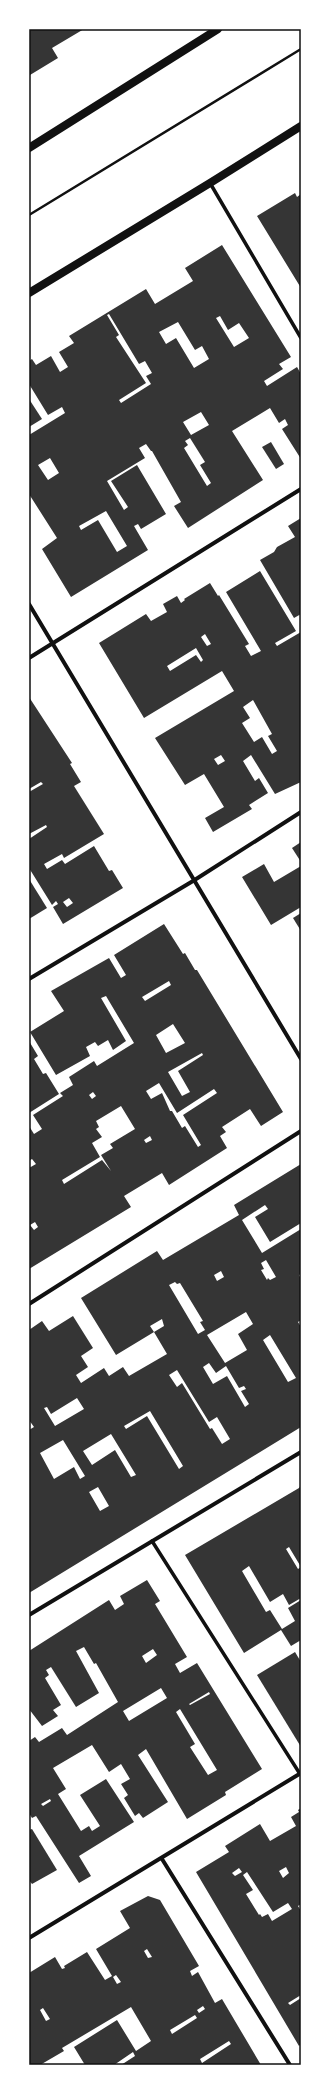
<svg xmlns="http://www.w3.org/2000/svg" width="330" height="2094" viewBox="0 0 330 2094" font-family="'Work Sans',sans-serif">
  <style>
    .building { fill: #353535; fill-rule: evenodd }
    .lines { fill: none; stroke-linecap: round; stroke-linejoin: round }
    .path { stroke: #111; stroke-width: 2.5 }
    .pedestrian { stroke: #111; stroke-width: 3.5 }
    .minor { stroke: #111; stroke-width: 4 }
    .secondary { stroke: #111; stroke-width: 8 }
    .neatline { fill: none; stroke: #111; stroke-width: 1.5 }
  </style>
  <rect width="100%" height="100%" fill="#fff"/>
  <g class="building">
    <path d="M29,29H84L52,48L58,58L30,75Z"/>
    <path d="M295,193L297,197L301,194V288L257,216Z"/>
    <path d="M222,245L291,357L279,364L283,369L264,381L267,386L297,367L301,374V459L282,429L288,425L285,419L279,423L270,408L232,431L263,480L188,528L174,506L181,502L152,451H151L146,444L139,448L145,458L107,481L124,510L128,507L111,481L137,465L166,514L141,529L138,524L134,526L148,550L71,597L42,549L57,538L29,494V435L65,413L62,407L48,415L29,384V361L32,359L36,365L51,356L60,372L68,367L59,352L74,343L69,336L146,289L155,304L193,281L185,268ZM109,314L139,364L145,361L152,373L146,376L151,384L121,403L119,400L146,383L116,337L119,335L107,315ZM220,316L228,330L239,323L249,338L234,347L216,318ZM178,322L195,350L202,346L209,359L194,368L176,338L166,344L159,332ZM201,412L209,425L191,435L183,422ZM190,438L205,462L200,465L211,483L207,486L184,448L188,445L185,441ZM50,458L59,473L48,480L38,465ZM106,511L127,546L117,552L98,520L81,530L79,526Z"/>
    <path d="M29,399L42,419L29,427Z"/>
    <path d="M271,442L284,464L276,469L262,447Z"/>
    <path d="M301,518V614L294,618L260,560L274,552L277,547L295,537L288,526Z"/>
    <path d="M260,571L296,631L275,643L277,646L301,632V782L275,794L251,755L243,761L255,781L259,778L268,793L249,805L252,809L213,832L205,818L224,807L204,774L185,785L155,738L234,691L222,671L144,718L99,643L146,614L151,621L167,612L163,604L177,596L181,603L185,600L184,599L210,583L218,596L219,595L249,644L245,646L251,656L261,651L226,592ZM205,634L211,644L207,646L201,637ZM196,648L203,660L201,662L196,655L170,671L167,666ZM253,700L272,734L268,736L277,751L272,754L262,737L254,742L242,723L250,718L243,707ZM221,755L225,761L218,765L214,759Z"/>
    <path d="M29,697L72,763L70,764L81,782L74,786L104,834L64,858L62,854L44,864L47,869L62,860L65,864L94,846L109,871L112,870L123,888L63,924L53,907L58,904L56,901L52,905L29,868V839L47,827L46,825L29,834V792L43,784L41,782L29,789ZM69,898L73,903L67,907L63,902Z"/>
    <path d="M301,842V862L292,848Z"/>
    <path d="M264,864L274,882L301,866V907L271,925L242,877Z"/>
    <path d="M29,879L47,908L29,919Z"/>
    <path d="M301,913V931L293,918Z"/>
    <path d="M164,924L183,954L185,953L195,970H197L283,1112L261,1126L250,1109L222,1127L226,1132L220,1136L227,1148L169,1185L162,1173L124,1196L131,1207L29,1269V1168L36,1164L32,1159L29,1161V1126L34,1134L42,1129L33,1115L63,1096L60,1093L73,1085L69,1077L94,1061L97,1066L134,1043L106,996L101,998L126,1041L113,1050L108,1040L98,1046L95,1042L86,1047L90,1056L56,1075L30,1032L64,1011L51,991L109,958L121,978L126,975L114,955ZM169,981L171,985L145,1001L142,997ZM173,1024L185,1043L166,1053L156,1035ZM202,1053L203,1055L178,1071L190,1092L182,1096L168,1072ZM159,1083L177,1113L214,1089L217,1093L183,1115L201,1145L198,1147L185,1126L182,1128L172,1111H170L162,1093L151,1099L146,1091ZM93,1092L96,1096L92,1099L89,1095ZM121,1106L135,1129L110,1144L113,1148L101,1155L111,1171L102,1160L64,1184L62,1180L100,1157L92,1143L102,1137L96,1129L99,1127L96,1121ZM150,1136L152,1140L146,1143L144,1140ZM35,1222L38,1227L34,1230L30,1225Z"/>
    <path d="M29,1041L38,1056L34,1059L43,1074L46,1073L59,1094L29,1113Z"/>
    <path d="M301,1164V1223L270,1242L255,1217L268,1209L265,1205L242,1220L262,1253L301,1229V1274L299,1275L301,1279V1320L298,1322L301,1327V1427L29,1593V1430L34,1427L29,1420V1330L42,1321L49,1331L73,1316L93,1348L81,1356L88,1367L76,1375L81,1383L104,1368L109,1376L123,1367L129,1376L167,1354L154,1332L164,1326L162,1319L150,1326L154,1332L116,1355L81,1298L157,1251L163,1260L239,1215L234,1205ZM266,1260L276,1277L270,1280L268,1278L267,1280L261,1270L264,1269L261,1263ZM221,1271L224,1277L217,1281L214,1275ZM175,1282L177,1284L180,1283L203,1321L200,1322L205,1330L198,1334L169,1285ZM246,1312L253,1324L238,1334L247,1350L225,1363L207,1335ZM270,1335L296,1378L288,1382L263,1340ZM209,1363L216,1373L226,1366L239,1388L244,1386L246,1389L241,1391L249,1404L245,1407L227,1376L213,1384L203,1367ZM177,1370L209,1422L217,1417L230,1439L222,1444L212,1428L210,1429L182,1383L177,1387L169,1375ZM77,1398L84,1409L55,1426L44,1408L47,1407L51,1414ZM150,1411L183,1466L179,1469L147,1416L126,1429L124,1426ZM111,1434L136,1475L131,1477L115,1450L92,1465L83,1451ZM63,1440L85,1476L80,1479L74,1467L54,1479L40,1453ZM98,1487L109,1506L100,1511L89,1492Z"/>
    <path d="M301,1485V1567L289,1547L286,1549L298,1569L301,1567V1598L289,1605L283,1594L270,1602L249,1566L242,1571L266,1612L270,1610L282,1629L295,1621L288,1608L301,1600V1640L291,1646L281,1630L244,1653L185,1555L299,1488Z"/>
    <path d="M147,1580L160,1601L155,1604L187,1657L175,1664L180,1673L197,1663L262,1769L225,1792L226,1795L187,1819L146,1749L138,1755L168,1802L143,1818L139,1813L135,1816L124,1798L128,1795L121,1784L130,1779L121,1764L109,1772L92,1745L53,1768L66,1789L58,1794L81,1831L89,1826L92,1831L100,1826L80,1795L106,1779L134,1822L79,1856L91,1876L79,1883L36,1816L32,1818L29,1813V1741L35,1737L39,1742L62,1728L67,1735L118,1702L96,1663L94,1664L84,1647L76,1651L99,1693L76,1707L51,1667L46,1670L49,1675L45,1678L61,1705L53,1710L58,1716L42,1726L29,1709V1651L109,1600L115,1610L124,1604L120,1596ZM153,1649L157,1655L146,1663L142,1656ZM161,1688L167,1698L129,1721L123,1711ZM209,1692L210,1694L190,1705L189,1704ZM180,1709L217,1770L208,1775L190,1747L195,1744L176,1712ZM50,1799L51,1801L43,1806L41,1804Z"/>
    <path d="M295,1652L301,1662V1747L257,1675Z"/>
    <path d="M301,1808V1904L298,1906L301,1911V1995L288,2003L290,2005L301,1998V2044L299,2046L196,1872L229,1852L225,1846L260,1824L270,1841L296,1826L291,1817L299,1812L298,1810ZM286,1867L289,1873L283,1878L279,1871ZM239,1868L242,1872L235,1876L232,1873ZM247,1872L273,1912L288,1903L292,1909L272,1921L268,1914L262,1917L260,1914L259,1915L246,1894L253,1890L243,1875Z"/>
    <path d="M32,1829L57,1870L32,1884L29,1880V1830Z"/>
    <path d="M148,1896L160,1900L199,1966L190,1971L192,1976L198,1972L215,2003L222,1999L261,2065H121L135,2056L133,2052L114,2065H85L74,2047L117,2020L136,2051L151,2041L131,2007L62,2048L64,2051L40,2065H29V1973L55,1957L62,1969L65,1968L64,1966L87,1952L105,1980L112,1976L96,1949L130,1928L120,1911ZM147,1949L152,1957L148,1958L144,1951ZM116,1975L121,1982L117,1984L113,1977ZM203,2006L205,2009L199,2013L197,2010ZM43,2008L50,2019L46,2021L40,2010ZM195,2015L197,2018L172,2034L170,2030ZM229,2041L231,2044L202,2063L200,2059Z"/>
  </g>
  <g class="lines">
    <path class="path" d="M29,215L301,49"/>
    <g class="pedestrian">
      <path d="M210,183L301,338"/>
      <path d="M152,1541L300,1774"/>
    </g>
    <g class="minor">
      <path d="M29,604L301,1059"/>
      <path d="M29,658L301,489"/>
      <path d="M29,979L193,881L301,812"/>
      <path d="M29,1304L301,1131"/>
      <path d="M29,1615L301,1452"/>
      <path d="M162,1859L290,2065"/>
      <path d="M29,1938L301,1773"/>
    </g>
    <g class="secondary">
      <path d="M29,148L218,29"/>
      <path d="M29,293L210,183L301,126"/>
    </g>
  </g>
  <rect width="330" height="2094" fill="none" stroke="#ffffff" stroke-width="60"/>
  <rect x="30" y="30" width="270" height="2034" class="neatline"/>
</svg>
